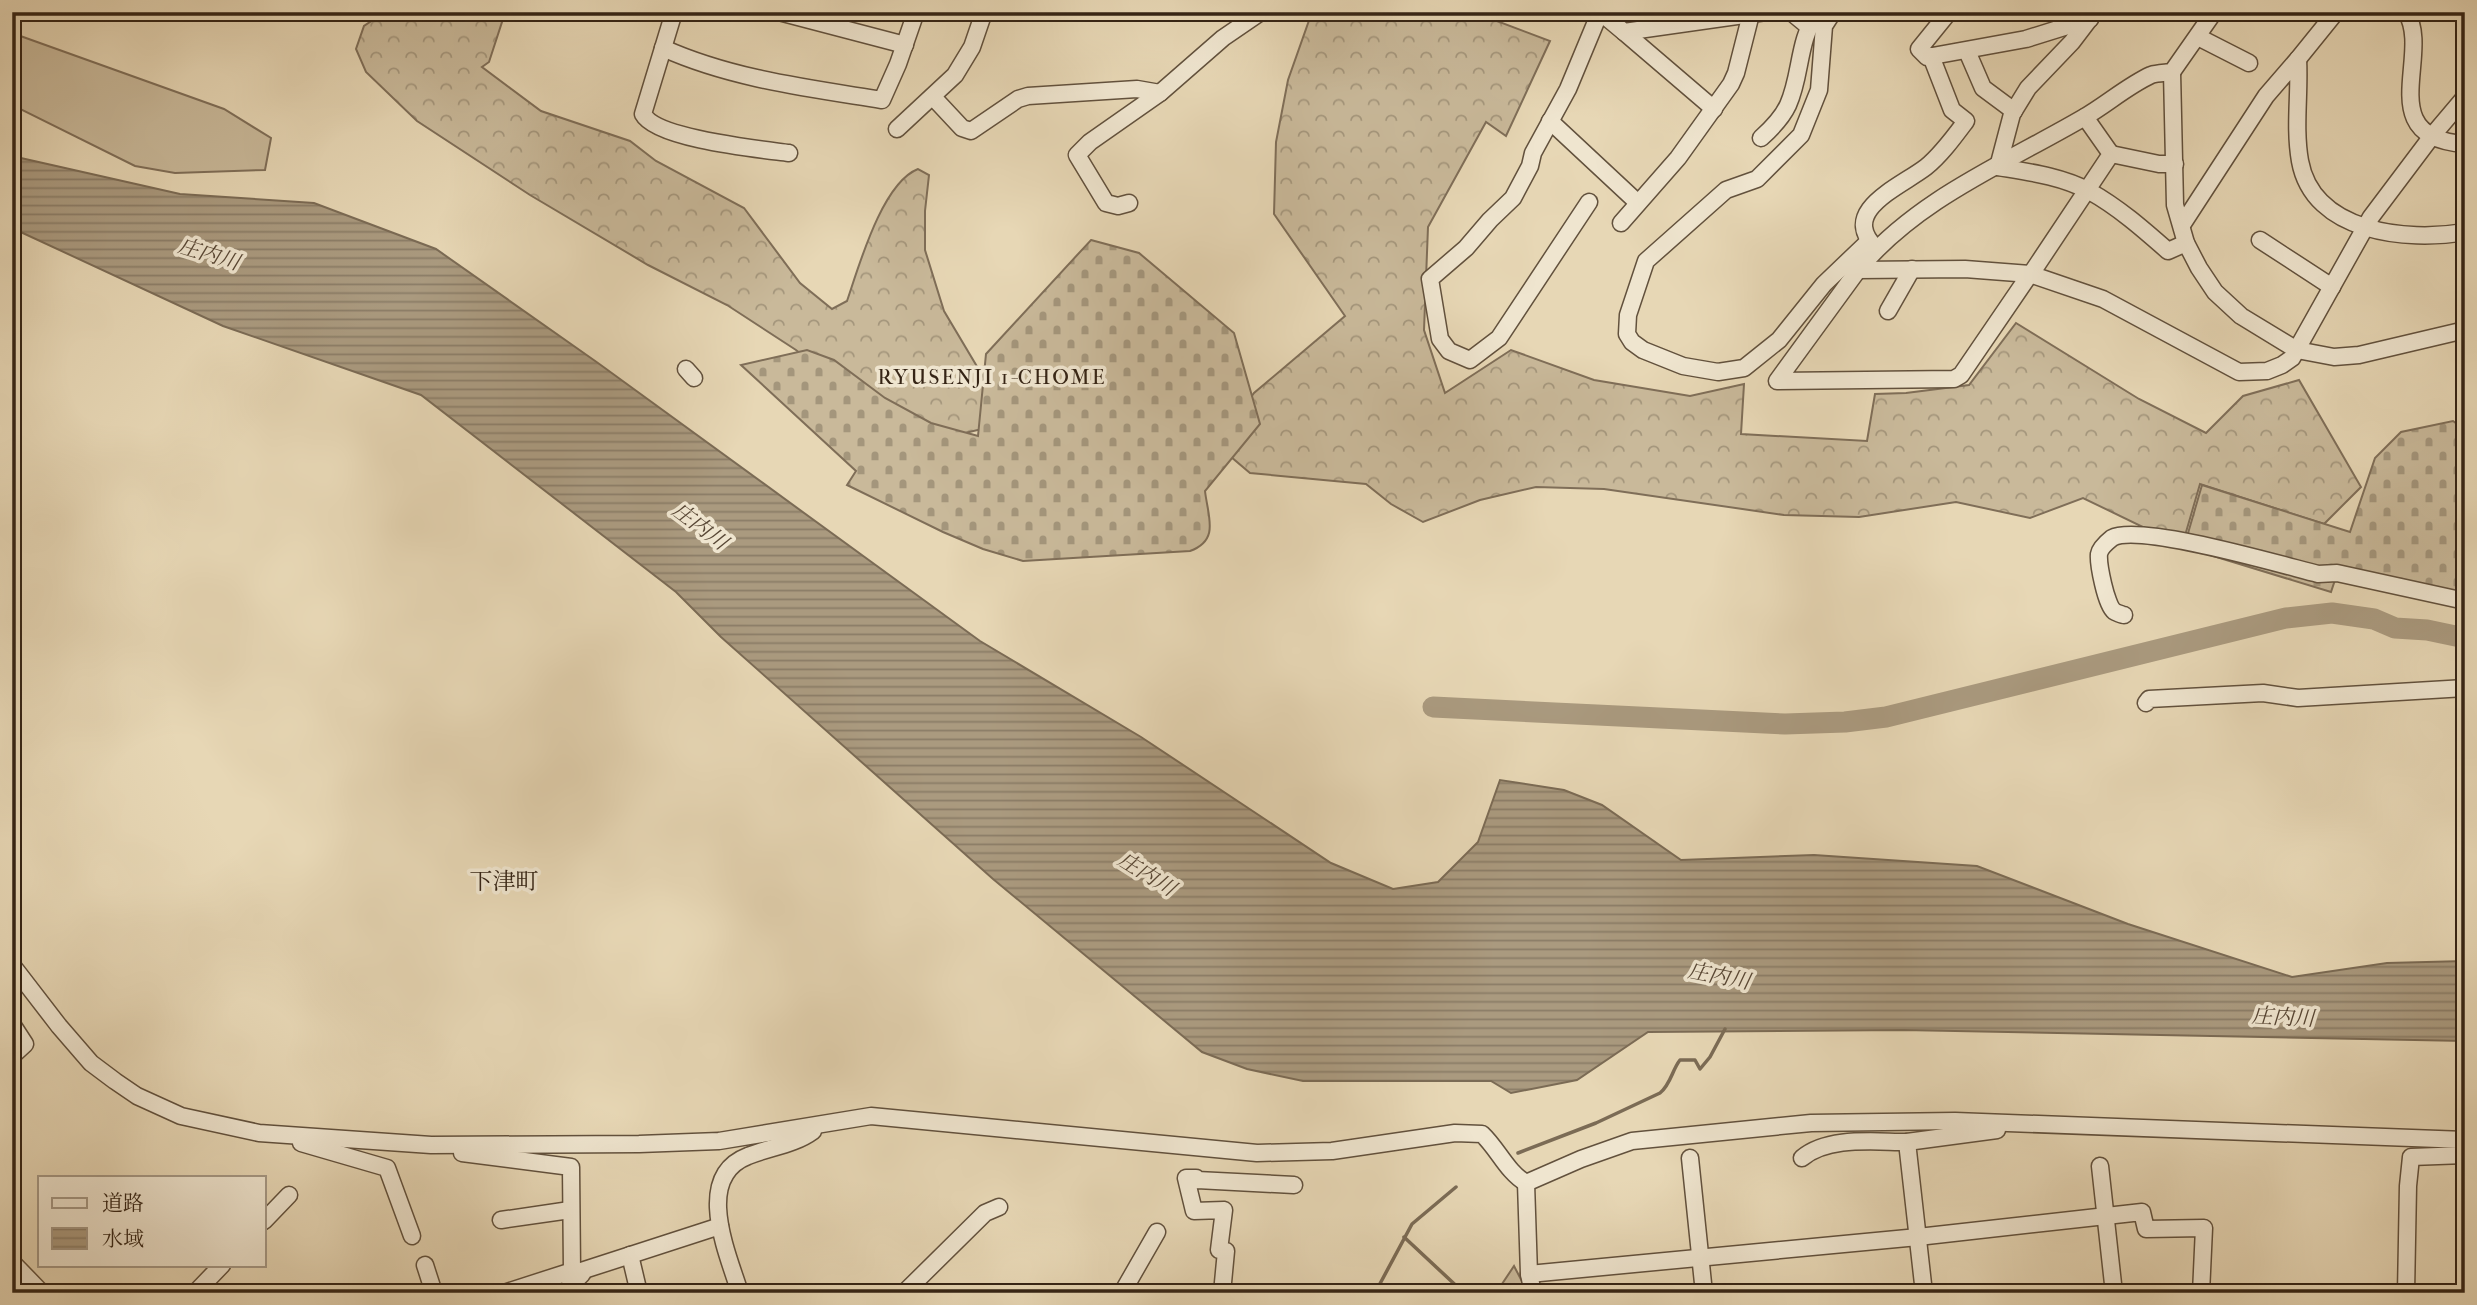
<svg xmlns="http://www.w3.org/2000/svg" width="2477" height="1305" viewBox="0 0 2477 1305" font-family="'IM FELL French Canon','Noto Serif JP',serif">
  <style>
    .grass { fill: #c9b99a; stroke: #7f6e58; stroke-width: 2 }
    .forest { fill: url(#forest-crowns); stroke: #7f6e58; stroke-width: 2 }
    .cemetery { fill: url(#cemetery-stones); stroke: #7f6e58; stroke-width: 2 }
    .water { fill: url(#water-rules); stroke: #7b6b55; stroke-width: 2 }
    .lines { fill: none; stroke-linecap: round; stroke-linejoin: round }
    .stream { stroke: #7b6b55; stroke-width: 3.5 }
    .river { stroke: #aa9a7f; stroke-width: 21 }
    .minor-casing { stroke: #62513d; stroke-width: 19 }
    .minor { stroke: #efe5cf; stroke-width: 16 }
    .labels { text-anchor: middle; stroke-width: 7; stroke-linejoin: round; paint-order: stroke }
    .water-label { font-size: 21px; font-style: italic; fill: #584735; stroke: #efe5cf }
    .neighbourhood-label { font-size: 21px; letter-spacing: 2px; fill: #352415; stroke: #efe5cf }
    .quarter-label { font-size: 23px; fill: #352415; stroke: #efe5cf }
  </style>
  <defs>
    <pattern id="forest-crowns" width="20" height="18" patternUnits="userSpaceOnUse" patternTransform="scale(1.75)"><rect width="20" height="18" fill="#c9b99a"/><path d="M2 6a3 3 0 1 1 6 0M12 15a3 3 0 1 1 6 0" fill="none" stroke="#a4967c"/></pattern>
    <pattern id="cemetery-stones" width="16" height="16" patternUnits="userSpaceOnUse" patternTransform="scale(1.75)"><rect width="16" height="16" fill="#c9b99a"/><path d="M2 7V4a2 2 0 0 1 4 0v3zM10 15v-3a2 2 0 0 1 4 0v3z" fill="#a4967c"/></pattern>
    <pattern id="water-rules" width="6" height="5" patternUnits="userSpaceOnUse" patternTransform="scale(1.75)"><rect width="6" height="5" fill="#aa9a7f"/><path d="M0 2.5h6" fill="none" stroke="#8b7d67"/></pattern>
  </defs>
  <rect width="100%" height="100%" fill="#e7d7b5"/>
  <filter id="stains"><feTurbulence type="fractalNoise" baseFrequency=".00286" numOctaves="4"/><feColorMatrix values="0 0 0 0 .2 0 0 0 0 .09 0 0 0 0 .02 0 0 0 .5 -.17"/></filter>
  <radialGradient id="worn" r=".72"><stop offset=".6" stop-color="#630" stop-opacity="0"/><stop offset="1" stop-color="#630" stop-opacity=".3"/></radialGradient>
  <path class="grass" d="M12,33L224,109L271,138L265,170L175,173L135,166L12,105Z"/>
  <g class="forest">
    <path d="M385,12H497L502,22L489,62L482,67L541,111L630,141L656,161L744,208L800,283L832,309L847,301C859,266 882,183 918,169L929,175L925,211V250L944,311L991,390L986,428L949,437L835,381L796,350L727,305L648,265L530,195L417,121L366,72L356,49L364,26Z"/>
    <path d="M1312,12H1467L1481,15L1550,41L1506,136L1486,122L1428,227L1424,330L1445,393L1511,350L1594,380L1690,396L1744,384L1741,434L1867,441L1875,394L1906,393L1969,385L2016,323L2139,399L2206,433L2243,396L2299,380L2361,487L2324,524L2200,484L2182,546L2083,498L2030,518L1956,502L1859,517L1784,515L1604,489L1536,487L1480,500L1423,522L1391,504L1366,484L1250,473L1217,445L1254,393L1345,316L1274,214L1276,142L1288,80Z"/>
    <path d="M1514,1266L1528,1293H1496Z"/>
  </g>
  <g class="cemetery">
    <path d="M1091,240L1139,253L1234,333L1260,424L1205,491C1208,517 1220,540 1190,551L1023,561L983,549L943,532L847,485L856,471L741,365L807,350L834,360L885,398L931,423L978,436L986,354Z"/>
    <path d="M2453,421L2465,430V607L2336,577L2331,592L2184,547L2202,485L2350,532L2375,458L2401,432Z"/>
  </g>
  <path class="water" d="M12,156L180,194L314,203L436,249L598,363L980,641L1141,737L1331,863L1393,889L1438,882L1478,842L1500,780L1564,790L1602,805L1681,860L1814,855L1977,866L2128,924L2292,977L2387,963L2465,961V1041L1903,1030L1648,1032L1577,1080L1511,1093L1491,1081H1303L1247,1069L1202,1052L993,879L721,637L676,592L421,395L223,326L12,228Z"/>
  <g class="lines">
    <g class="stream">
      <path d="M1518,1153L1596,1123L1660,1093C1671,1084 1672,1070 1680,1060H1695L1700,1069L1710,1057L1725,1029"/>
      <path d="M1404,1237L1464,1293"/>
      <path d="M1375,1293L1412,1224L1456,1187"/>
    </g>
    <path class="river" d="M1433,707L1785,724L1845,722L1886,717L2286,618L2332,613L2374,619L2395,628L2427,630L2465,638"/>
    <defs>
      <g id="minor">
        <path d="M674,12L643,114C656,139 759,149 789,153"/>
        <path d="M779,12L905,45"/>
        <path d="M1600,12L1624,32L1751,14"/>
        <path d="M1791,12L1808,26"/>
        <path d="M1833,12L1824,26L1819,90L1801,135L1757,179L1726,190L1646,261L1628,315L1627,334L1632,342L1643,350L1683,366L1718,372L1744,368L1779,340L1824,284L1869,241"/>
        <path d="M1949,12L1919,49L1927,57L2026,39L2090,19"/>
        <path d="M2406,12C2433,54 2371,138 2465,144"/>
        <path d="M1624,32L1714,109"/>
        <path d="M2198,37L2249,63"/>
        <path d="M663,48C732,79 808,88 882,100L898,64L916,12"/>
        <path d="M1967,51L1983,88L2014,111"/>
        <path d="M2298,59L2336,12"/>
        <path d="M2172,72L2175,205L2186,243L2199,268L2215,292L2241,316L2297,350L2334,357L2359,355L2465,330"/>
        <path d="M933,97L962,128L971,131L1018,99L1028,96L1137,89L1160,93"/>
        <path d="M1550,121L1638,203"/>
        <path d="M897,129L955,75L972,47L984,12"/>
        <path d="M1761,138C1771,129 1782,118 1788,105C1802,74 1797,41 1818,12"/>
        <path d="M2111,154L2159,164H2175"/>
        <path d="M1998,167C2028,172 2061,176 2089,191C2118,207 2143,229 2168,251L2186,243"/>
        <path d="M1998,167L2012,114L2028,88L2072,42L2091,17"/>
        <path d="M1589,202L1499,338L1470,360L1449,351L1440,339L1430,279L1466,248L1490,220L1513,198L1530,166L1533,153L1568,89L1600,12"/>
        <path d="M1129,203L1118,206L1106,203L1077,155L1090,142L1160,93L1223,38L1261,12"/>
        <path d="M1621,223L1678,158L1731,84L1736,73L1751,14L1766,12"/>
        <path d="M2182,225L2266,96L2298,59C2300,93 2294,127 2300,161C2313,233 2407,242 2465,232"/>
        <path d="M2260,240L2332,287"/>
        <path d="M1876,248C1838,211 1900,187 1926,167C1941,155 1954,137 1966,121L1952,110L1931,56"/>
        <path d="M1858,270L1965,269L2030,274L2103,299L2239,372L2267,371L2282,365L2292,358L2371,217L2432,136L2465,97"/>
        <path d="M2030,274L1961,375L1954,379L1777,381L1858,270C1917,199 2004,164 2083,118C2106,105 2127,86 2151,75C2157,73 2165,73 2172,72L2214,12"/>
        <path d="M2031,274L2111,154L2085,117"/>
        <path d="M1888,311L1912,269"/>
        <path d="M686,369L694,378"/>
        <path d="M2124,615C2123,615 2114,612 2114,611C2106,605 2098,564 2099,554C2100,548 2107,542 2112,538C2139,523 2282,565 2318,574L2337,573L2465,601"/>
        <path d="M2146,703L2149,699L2263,693L2298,698L2465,688"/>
        <path d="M12,965L59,1026L91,1063L115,1081L137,1096L181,1116L259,1133L431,1145L639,1144L719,1141L871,1116L1257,1153L1332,1151L1455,1133L1482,1134C1498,1149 1507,1172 1526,1183L1581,1159L1632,1141L1811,1123L1955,1121L2465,1140"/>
        <path d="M12,1024L25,1044L12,1056"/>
        <path d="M301,1143L387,1168L412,1236"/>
        <path d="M462,1153L571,1167L572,1271"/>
        <path d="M1690,1158L1704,1293"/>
        <path d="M1802,1158C1828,1136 1874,1142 1907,1142"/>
        <path d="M2100,1166L2114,1293"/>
        <path d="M1526,1183L1529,1274L1533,1293"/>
        <path d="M501,1220L570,1210"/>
        <path d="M264,1221L289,1195"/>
        <path d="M630,1255L639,1293"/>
        <path d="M12,1262L42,1293"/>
        <path d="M425,1265L434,1293"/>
        <path d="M1529,1274L1918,1237L2142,1212L2146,1229L2204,1228L2201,1293"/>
        <path d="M195,1293L222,1265"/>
        <path d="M504,1293L572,1271H581L720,1226"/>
        <path d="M563,1293L582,1274"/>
        <path d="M740,1293C728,1254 693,1177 748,1156C770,1147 794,1145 813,1131"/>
        <path d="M904,1293L985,1213L999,1207"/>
        <path d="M1122,1293L1157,1232"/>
        <path d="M1222,1293L1226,1251L1219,1250L1224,1210L1194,1211L1186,1178H1196L1197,1180L1294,1185"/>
        <path d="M1924,1293L1907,1142L1997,1130"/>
        <path d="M2406,1293L2408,1186L2411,1157L2465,1155"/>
      </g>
    </defs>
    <use href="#minor" class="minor-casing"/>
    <use href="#minor" class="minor"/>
  </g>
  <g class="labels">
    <g class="water-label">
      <text transform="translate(209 254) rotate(17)" y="7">庄内川</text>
      <text transform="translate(700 526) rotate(37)" y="7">庄内川</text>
      <text transform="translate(1147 874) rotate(32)" y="7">庄内川</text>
      <text transform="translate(1719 976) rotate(11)" y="7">庄内川</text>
      <text transform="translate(2283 1017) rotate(3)" y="7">庄内川</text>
    </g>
    <g class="neighbourhood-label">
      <text x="992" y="384">RYUSENJI 1-CHOME</text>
    </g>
    <g class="quarter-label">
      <text x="504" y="889">下津町</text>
    </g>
  </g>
  <rect width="2477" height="1305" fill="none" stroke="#e7d7b5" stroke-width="42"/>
  <rect x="14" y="14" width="2449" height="1277" fill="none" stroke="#352415" stroke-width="3.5"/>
  <rect x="21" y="21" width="2435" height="1263" fill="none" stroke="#352415" stroke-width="2"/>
  <rect x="38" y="1176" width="228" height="91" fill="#efe5cf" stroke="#a59885" stroke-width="2"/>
  <rect x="52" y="1198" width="35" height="10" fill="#efe5cf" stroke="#a59885" stroke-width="2"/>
  <text x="102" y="1210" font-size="21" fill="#352415">道路</text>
  <rect x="52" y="1228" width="35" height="21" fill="url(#water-rules)" stroke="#a59885" stroke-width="2"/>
  <text x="102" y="1246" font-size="21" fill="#352415">水域</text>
  <rect width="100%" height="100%" filter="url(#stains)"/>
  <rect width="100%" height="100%" fill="url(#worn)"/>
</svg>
